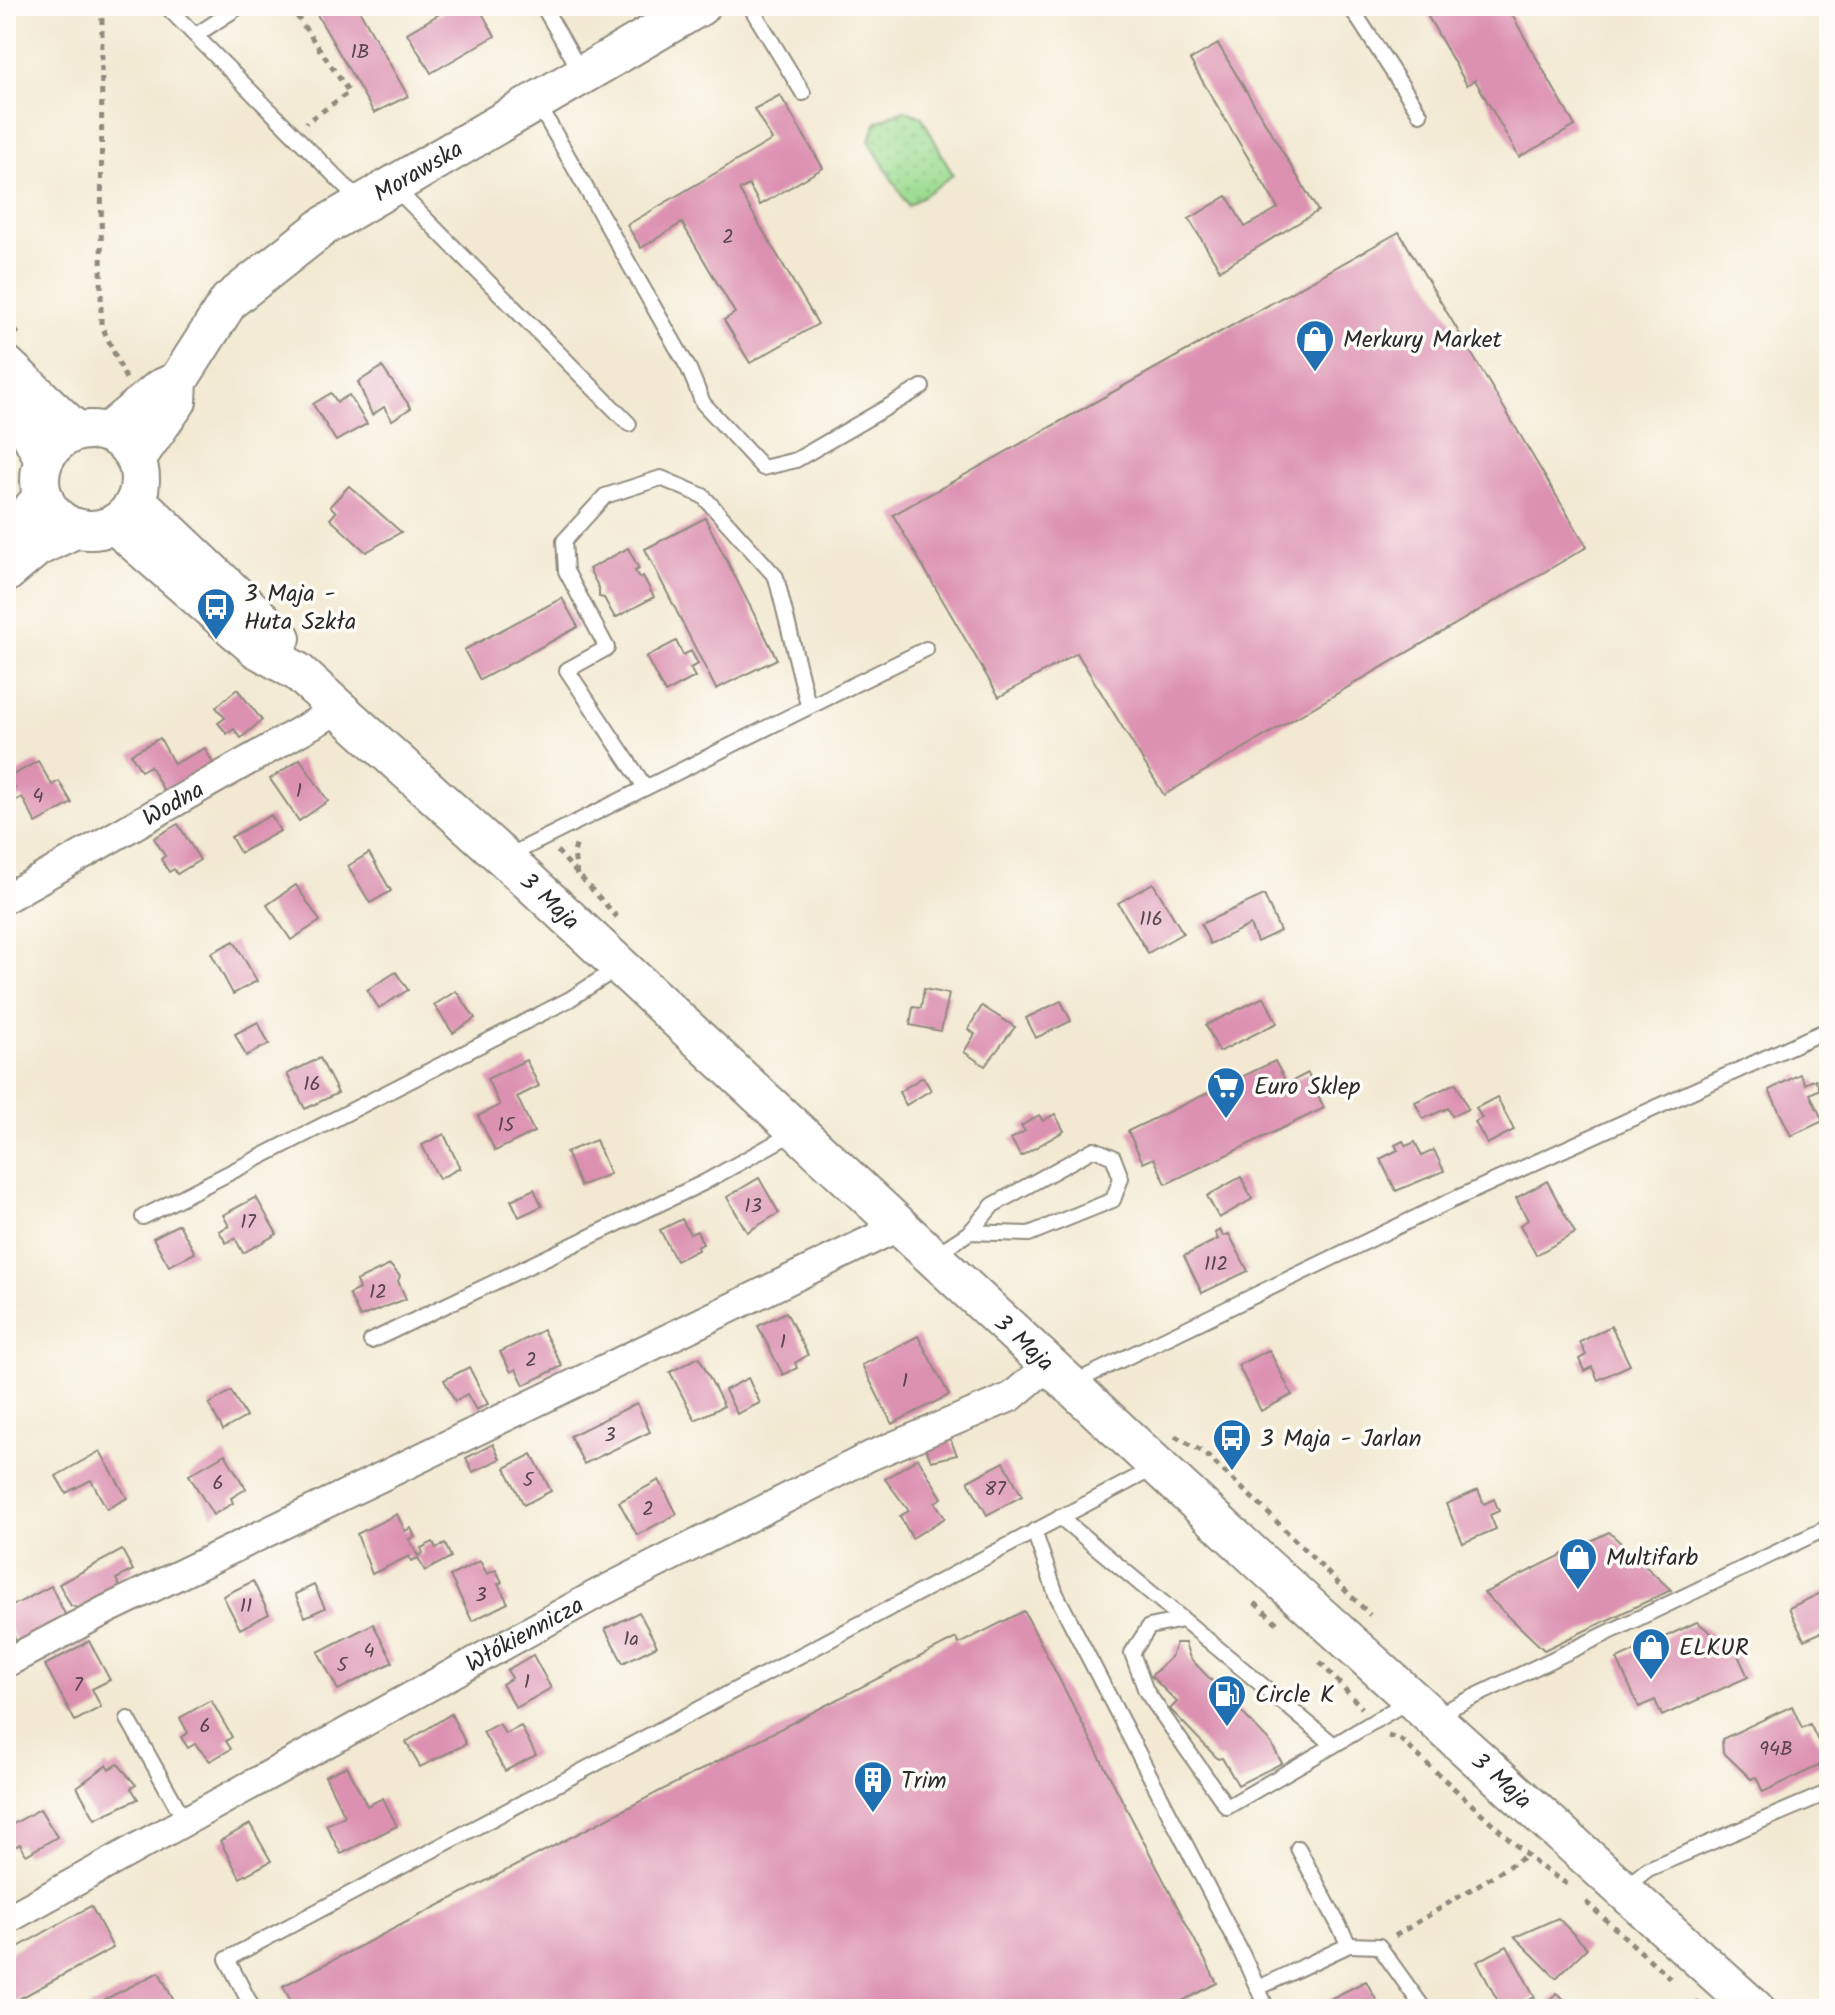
<svg xmlns="http://www.w3.org/2000/svg" width="1835" height="2015" viewBox="0 0 1835 2015" font-family="Kalam,sans-serif">
  <style>
    .grass { fill: url(#grass-dots); stroke: #64835e; stroke-width: 2 }
    .building { fill: #dc91b0 }
    .lines { fill: none; stroke-linecap: round; stroke-linejoin: round }
    .lane-casing { stroke: #8f8a7e; stroke-width: 18 }
    .street-casing { stroke: #8f8a7e; stroke-width: 32 }
    .secondary-casing { stroke: #8f8a7e; stroke-width: 42 }
    .path { stroke: #8f8a7e; stroke-width: 5; stroke-dasharray: 6 6; stroke-linecap: butt }
    .lane { stroke: #fff; stroke-width: 14 }
    .street { stroke: #fff; stroke-width: 28 }
    .secondary { stroke: #fff; stroke-width: 38 }
    .labels { text-anchor: middle; stroke-width: 7; stroke-linejoin: round; paint-order: stroke }
    .number-label { font-size: 20px; fill: #57444c }
    .street-label { font-size: 24px; fill: #2b2b2b; stroke: #fdfcf7 }
    .poi-label { font-size: 24px; fill: #2b2b2b; stroke: #fdfcf7; text-anchor: start }
  </style>
  <defs>
    <pattern id="grass-dots" width="8" height="8" patternUnits="userSpaceOnUse" patternTransform="scale(2)"><rect width="8" height="8" fill="#9cdb90"/><path d="M2 2h.1M6 6h.1" fill="none" stroke="#87bc7c" stroke-width="1.8" stroke-linecap="round"/></pattern>
  </defs>
  <rect width="100%" height="100%" fill="#fdfcf7"/>
  <filter id="ink" filterUnits="userSpaceOnUse"><feTurbulence type="fractalNoise" baseFrequency=".0125" numOctaves="2"/><feDisplacementMap in="SourceGraphic" scale="16" xChannelSelector="R" yChannelSelector="G"/><feConvolveMatrix kernelMatrix="1 2 1 2 8 2 1 2 1" color-interpolation-filters="sRGB"/></filter>
  <filter id="wash" filterUnits="userSpaceOnUse"><feTurbulence type="fractalNoise" baseFrequency=".006" numOctaves="4" result="noise"/><feDisplacementMap in="SourceGraphic" scale="32" xChannelSelector="R" yChannelSelector="G"/><feGaussianBlur stdDeviation="1.8" result="paint"/><feColorMatrix in="noise" values="0 0 0 0 0 0 0 0 0 0 0 0 0 0 0 0 0 1.4 0 .05"/><feComposite in="paint" operator="in"/></filter>
  <g filter="url(#wash)">
    <rect width="100%" height="100%" fill="#f3e9d2"/>
    <path class="grass" d="M904,110L922,117L953,175L908,206L869,141L877,122Z"/>
    <g id="blocks">
      <g class="building">
        <path d="M312,6H357L408,96L374,113Z"/>
        <path d="M453,6H478L495,36L431,73L407,33Z"/>
        <path d="M1422,6H1507L1575,126L1519,157L1475,80L1467,85Z"/>
        <path d="M1218,44L1318,211L1220,270L1189,219L1227,196L1245,227L1278,208L1190,60Z"/>
        <path d="M780,95L823,168L760,205L749,185L739,190L818,324L750,363L724,320L735,313L682,223L641,248L627,225L772,140L754,109Z"/>
        <path d="M1399,232L1587,547L1164,795L1077,653L999,697L893,515Z"/>
        <path d="M382,367L411,408L392,420L384,407L372,415L358,382Z"/>
        <path d="M331,393L337,402L349,395L367,424L336,441L313,404Z"/>
        <path d="M349,486L401,532L366,552L330,519L336,512L330,506Z"/>
        <path d="M705,518L777,659L716,689L645,549Z"/>
        <path d="M628,548L639,569L635,571L639,578L643,576L654,597L615,618L604,598L599,597V588L589,569Z"/>
        <path d="M562,598L578,627L480,680L464,650Z"/>
        <path d="M676,641L683,655L691,651L698,664L690,668L695,677L665,693L646,657Z"/>
        <path d="M237,689L262,720L241,738L234,729L227,734L218,723L225,718L216,707Z"/>
        <path d="M160,738L174,764L205,748L214,765L165,793L150,766L141,771L131,754Z"/>
        <path d="M300,759L328,801L299,821L270,779Z"/>
        <path d="M38,761L52,785L59,781L72,803L36,823L22,797L13,802L7,792L15,788L9,777Z"/>
        <path d="M271,815L280,831L240,853L231,837Z"/>
        <path d="M178,824L200,860L177,874L174,869L169,872L161,859L165,856L154,838Z"/>
        <path d="M369,853L391,891L370,903L348,866Z"/>
        <path d="M1153,883L1183,933L1148,953L1118,903Z"/>
        <path d="M296,885L320,921L291,940L267,905Z"/>
        <path d="M1264,895L1280,931L1257,942L1250,925L1210,944L1201,924Z"/>
        <path d="M234,941L257,981L233,994L211,953Z"/>
        <path d="M396,972L408,990L379,1008L367,990Z"/>
        <path d="M924,989L949,994L941,1031L910,1025L913,1007L921,1008Z"/>
        <path d="M456,991L475,1018L453,1033L434,1005Z"/>
        <path d="M1264,997L1277,1023L1219,1052L1206,1025Z"/>
        <path d="M1061,1001L1071,1021L1036,1038L1026,1018Z"/>
        <path d="M982,1006L1015,1027L985,1066L964,1052L975,1034L968,1029Z"/>
        <path d="M258,1022L269,1044L246,1056L235,1034Z"/>
        <path d="M320,1058L338,1093L305,1109L287,1074Z"/>
        <path d="M526,1060L539,1086L517,1097L534,1132L495,1151L478,1116L500,1105L487,1079Z"/>
        <path d="M1275,1061L1287,1084L1308,1073L1324,1108L1166,1184L1154,1158L1143,1163L1128,1131Z"/>
        <path d="M1800,1074L1805,1084L1815,1079L1820,1089L1810,1094L1823,1121L1791,1136L1769,1090Z"/>
        <path d="M923,1077L931,1090L906,1105L899,1092Z"/>
        <path d="M1456,1083L1468,1109L1452,1116L1448,1108L1423,1119L1415,1102Z"/>
        <path d="M1497,1097L1514,1130L1487,1144L1475,1122L1482,1118L1476,1108Z"/>
        <path d="M1055,1114L1064,1131L1021,1156L1011,1139L1025,1131L1021,1126L1039,1115L1043,1121Z"/>
        <path d="M444,1134L460,1168L439,1179L422,1145Z"/>
        <path d="M596,1140L610,1174L580,1186L566,1152Z"/>
        <path d="M1403,1141L1406,1146L1415,1142L1422,1156L1434,1150L1444,1171L1396,1191L1380,1159L1398,1150L1395,1145Z"/>
        <path d="M1241,1177L1252,1199L1219,1218L1207,1196Z"/>
        <path d="M759,1178L779,1213L747,1232L727,1197Z"/>
        <path d="M1547,1181L1575,1233L1536,1255L1520,1225L1528,1220L1516,1198Z"/>
        <path d="M534,1189L542,1206L519,1217L511,1200Z"/>
        <path d="M256,1197L277,1234L243,1253L235,1238L226,1243L219,1231L229,1226L223,1215Z"/>
        <path d="M682,1219L690,1234L697,1231L703,1244L697,1247L698,1250L676,1261L660,1230Z"/>
        <path d="M179,1224L195,1253L169,1266L153,1238Z"/>
        <path d="M1220,1230L1223,1236L1229,1234L1248,1271L1202,1293L1184,1256L1218,1239L1215,1233Z"/>
        <path d="M390,1265L400,1276L398,1281L406,1299L360,1317L349,1294L359,1289L356,1281Z"/>
        <path d="M786,1312L808,1355L795,1363L797,1368L783,1375L758,1326Z"/>
        <path d="M1611,1326L1630,1365L1598,1380L1592,1367L1584,1371L1579,1359L1586,1355L1580,1342Z"/>
        <path d="M543,1330L562,1366L524,1385L516,1369L511,1372L500,1352Z"/>
        <path d="M918,1336L949,1395L892,1424L862,1365Z"/>
        <path d="M1269,1350L1292,1395L1261,1411L1238,1365Z"/>
        <path d="M699,1357L724,1406L695,1420L670,1372Z"/>
        <path d="M469,1367L488,1404L476,1410L467,1394L455,1401L444,1380Z"/>
        <path d="M748,1378L760,1403L737,1414L725,1390Z"/>
        <path d="M231,1391L246,1417L223,1430L209,1404Z"/>
        <path d="M637,1403L650,1432L584,1464L570,1436Z"/>
        <path d="M948,1434L957,1455L931,1461L924,1444Z"/>
        <path d="M493,1444L500,1459L473,1472L466,1458Z"/>
        <path d="M100,1451L127,1498L107,1509L91,1480L66,1493L56,1476Z"/>
        <path d="M225,1454L246,1489L231,1498L233,1503L213,1515L189,1475Z"/>
        <path d="M532,1454L551,1491L524,1505L505,1468Z"/>
        <path d="M918,1458L942,1498L935,1502L945,1518L912,1538L900,1516L909,1511L885,1479Z"/>
        <path d="M1004,1462L1022,1496L987,1515L968,1481Z"/>
        <path d="M659,1480L677,1514L637,1535L619,1502Z"/>
        <path d="M1478,1490L1484,1504L1494,1499L1499,1511L1490,1515L1496,1529L1463,1543L1446,1504Z"/>
        <path d="M397,1514L405,1531L411,1528L415,1537L409,1539L418,1556L423,1553L421,1548L433,1542L436,1548L445,1544L451,1557L425,1571L418,1558L411,1561L409,1556L372,1574L357,1534Z"/>
        <path d="M1609,1532L1671,1590L1544,1650L1484,1593Z"/>
        <path d="M122,1550L133,1570L116,1579L123,1592L82,1609L71,1606L59,1584Z"/>
        <path d="M480,1561L487,1574L496,1570L502,1582L498,1584L508,1603L472,1621L450,1576Z"/>
        <path d="M253,1581L269,1614L240,1629L223,1596Z"/>
        <path d="M314,1585L325,1608L305,1617L295,1594Z"/>
        <path d="M51,1586L66,1616L17,1642L6,1622V1609Z"/>
        <path d="M1829,1589V1629L1804,1640L1789,1608Z"/>
        <path d="M1024,1611L1217,1983L1167,2009H295L283,1986L956,1638L959,1644Z"/>
        <path d="M639,1612L657,1646L623,1663L605,1629Z"/>
        <path d="M1697,1622L1737,1653L1748,1677L1662,1716L1655,1700L1639,1707L1617,1659Z"/>
        <path d="M373,1624L393,1662L338,1690L318,1652Z"/>
        <path d="M89,1641L110,1680L92,1689L101,1707L75,1721L45,1665Z"/>
        <path d="M1176,1643H1185L1190,1658L1271,1743L1282,1763L1238,1785L1222,1758L1218,1759L1170,1709L1177,1702L1151,1676L1171,1657Z"/>
        <path d="M533,1655L551,1688L516,1708L502,1684L512,1678L507,1670Z"/>
        <path d="M211,1700L232,1737L226,1741L231,1749L210,1761L195,1744L188,1748L181,1737L188,1733L180,1718Z"/>
        <path d="M1792,1706L1802,1728L1810,1724L1820,1745L1829,1740V1761L1763,1792L1756,1777L1751,1779L1723,1752L1722,1739Z"/>
        <path d="M451,1714L466,1744L420,1767L406,1742Z"/>
        <path d="M499,1723L505,1734L521,1726L536,1755L505,1771L483,1732Z"/>
        <path d="M118,1764L136,1785L131,1788L138,1799L95,1819L77,1787L107,1765L109,1769Z"/>
        <path d="M347,1766L367,1806L383,1798L397,1826L341,1854L326,1825L345,1816L325,1776Z"/>
        <path d="M40,1809L57,1837L26,1855L20,1844L12,1848L6,1828Z"/>
        <path d="M250,1824L271,1861L240,1878L220,1841Z"/>
        <path d="M91,1906L113,1948L6,2006V1954Z"/>
        <path d="M1558,1918L1587,1948L1556,1978L1515,1937Z"/>
        <path d="M1507,1946L1535,1997L1513,2009H1502L1477,1962Z"/>
        <path d="M159,1972L178,2009H86Z"/>
        <path d="M1366,1981L1381,2009H1310Z"/>
        <path d="M1557,1993L1575,2009H1542Z"/>
      </g>
    </g>
  </g>
  <g filter="url(#ink)">
    <use href="#blocks" fill-opacity="0" stroke="#8f8a7e" stroke-width="2"/>
    <g class="lines">
      <defs>
        <g id="lane">
          <path d="M166,6L361,202"/>
          <path d="M543,6L581,72"/>
          <path d="M750,6L803,93"/>
          <path d="M1350,6L1420,114"/>
          <path d="M196,35L240,6"/>
          <path d="M538,104L689,369L703,403L763,468L796,460L922,387"/>
          <path d="M394,187L629,424"/>
          <path d="M645,787L567,670L607,648L566,571L564,541L605,496L661,478L703,496L776,577L808,705"/>
          <path d="M508,856L926,649"/>
          <path d="M143,1217L570,999L619,967"/>
          <path d="M935,1255L970,1232L1029,1234L1113,1200L1121,1178L1113,1157L1094,1149L993,1205L970,1232"/>
          <path d="M371,1341L703,1183L795,1132"/>
          <path d="M1071,1384L1446,1203L1829,1029"/>
          <path d="M1060,1517L1334,1745L1410,1700"/>
          <path d="M1034,1531L1056,1594L1242,1954L1264,2002L1256,2009"/>
          <path d="M1183,1620L1149,1627L1132,1653L1146,1691L1227,1807L1334,1745"/>
          <path d="M1434,1716L1829,1527"/>
          <path d="M128,1719L185,1821"/>
          <path d="M1624,1888L1648,1869L1829,1792"/>
          <path d="M1349,1945L1379,1946L1424,2009"/>
          <path d="M1258,1988L1349,1945L1298,1848"/>
          <path d="M253,2009L227,1959L1156,1467"/>
        </g>
        <g id="street">
          <path id="s1" d="M6,898L339,709"/>
          <path d="M6,1663L106,1610L898,1227"/>
          <path id="s2" d="M6,1920L595,1595L870,1456L1011,1397L1050,1364"/>
        </g>
        <g id="secondary">
          <path d="M6,365L76,431"/>
          <path d="M6,388L44,459"/>
          <circle cx="90" cy="480" r="50"/>
          <path d="M108,432L160,389L178,381"/>
          <path id="s3" d="M136,459L177,401L178,381L229,301L324,226L700,6"/>
          <path d="M136,500L281,638"/>
          <path id="s4" d="M115,525L256,648L298,672L504,858L1266,1567L1755,2009"/>
          <path d="M6,541L43,496"/>
          <path d="M6,573L37,547L77,528"/>
        </g>
      </defs>
      <use href="#lane" class="lane-casing"/>
      <use href="#street" class="street-casing"/>
      <use href="#secondary" class="secondary-casing"/>
      <g class="path">
        <path d="M102,6L101,324L126,379"/>
        <path d="M290,6L349,92L306,123"/>
        <path d="M6,321L22,338"/>
        <path d="M557,851L617,917"/>
        <path d="M577,875L574,853L577,842"/>
        <path d="M1175,1436L1203,1452L1262,1507L1370,1615"/>
        <path d="M1255,1603L1277,1623"/>
        <path d="M1320,1662L1362,1708"/>
        <path d="M1388,1736L1401,1740L1538,1865L1567,1884"/>
        <path d="M1586,1902L1670,1978"/>
        <path d="M1395,1936L1527,1855"/>
        <path d="M1695,2001L1704,2009"/>
      </g>
      <use href="#lane" class="lane"/>
      <use href="#street" class="street"/>
      <use href="#secondary" class="secondary"/>
    </g>
  </g>
  <defs>
    <symbol id="shop-pin" viewBox="-11 -11 22 30"><path d="M0 17L-7.5 6A9.5 9.5 0 1 1 7.5 6Z" fill="#1f6fb2" stroke="#fdfcf7"/><path d="M-5-2.5h2.3a2.7 3.5 0 0 1 5.4 0H5L5.5 6h-11ZM-1.5-2.5h3a1.5 2.3 0 0 0-3 0Z" fill="#fff"/></symbol>
    <symbol id="bus-pin" viewBox="-11 -11 22 30"><path d="M0 17L-7.5 6A9.5 9.5 0 1 1 7.5 6Z" fill="#1f6fb2" stroke="#fdfcf7"/><path d="M-5-6H5V4H4V6H2V4H-2V6H-4V4H-5ZM-3.5-4V0h7V-4ZM-3.5 1.2v1.5H-2V1.2ZM2 1.2v1.5H3.5V1.2Z" fill="#fff"/></symbol>
    <symbol id="supermarket-pin" viewBox="-11 -11 22 30"><path d="M0 17L-7.5 6A9.5 9.5 0 1 1 7.5 6Z" fill="#1f6fb2" stroke="#fdfcf7"/><path d="M-6-5.5h2.5l.6 2H6L4.5 2H-2.5L-4.4-4H-6ZM-1.5 3.2a1.3 1.3 0 1 0 .1 0ZM3 3.2a1.3 1.3 0 1 0 .1 0Z" fill="#fff"/></symbol>
    <symbol id="fuel-pin" viewBox="-11 -11 22 30"><path d="M0 17L-7.5 6A9.5 9.5 0 1 1 7.5 6Z" fill="#1f6fb2" stroke="#fdfcf7"/><path d="M-5.5-6h7V0h2V4h1.3V-2.5L3-4.5l.8-.8L6-3V5H2.5V1h-1V6h-7ZM-4.2-4.7v3.2H.2V-4.7Z" fill="#fff"/></symbol>
    <symbol id="building-pin" viewBox="-11 -11 22 30"><path d="M0 17L-7.5 6A9.5 9.5 0 1 1 7.5 6Z" fill="#1f6fb2" stroke="#fdfcf7"/><path d="M-4-6H4V6H1V3H-1V6H-4ZM-2.5-4.3h1.7v1.8h-1.7ZM.8-4.3h1.7v1.8H.8ZM-2.5-1h1.7V.8h-1.7ZM.8-1h1.7V.8H.8Z" fill="#fff"/></symbol>
  </defs>
  <g fill-rule="evenodd">
    <use href="#shop-pin" x="1293" y="317" width="44" height="60"/>
    <use href="#bus-pin" x="194" y="585" width="44" height="60"/>
    <use href="#supermarket-pin" x="1204" y="1064" width="44" height="60"/>
    <use href="#bus-pin" x="1210" y="1416" width="44" height="60"/>
    <use href="#shop-pin" x="1556" y="1535" width="44" height="60"/>
    <use href="#shop-pin" x="1629" y="1625" width="44" height="60"/>
    <use href="#fuel-pin" x="1205" y="1672" width="44" height="60"/>
    <use href="#building-pin" x="851" y="1758" width="44" height="60"/>
  </g>
  <g class="labels">
    <g class="number-label">
      <text x="360" y="58">1B</text>
      <text x="728" y="243">2</text>
      <text x="299" y="797">1</text>
      <text x="38" y="802">4</text>
      <text x="1151" y="925">116</text>
      <text x="312" y="1090">16</text>
      <text x="506" y="1131">15</text>
      <text x="753" y="1212">13</text>
      <text x="248" y="1228">17</text>
      <text x="1216" y="1270">112</text>
      <text x="378" y="1298">12</text>
      <text x="783" y="1348">1</text>
      <text x="531" y="1366">2</text>
      <text x="905" y="1387">1</text>
      <text x="610" y="1441">3</text>
      <text x="528" y="1486">5</text>
      <text x="218" y="1489">6</text>
      <text x="995" y="1495">87</text>
      <text x="648" y="1515">2</text>
      <text x="481" y="1601">3</text>
      <text x="246" y="1612">11</text>
      <text x="631" y="1645">1a</text>
      <text x="369" y="1657">4</text>
      <text x="342" y="1671">5</text>
      <text x="527" y="1688">1</text>
      <text x="78" y="1691">7</text>
      <text x="205" y="1732">6</text>
      <text x="1776" y="1755">94B</text>
    </g>
    <g class="street-label">
      <text dy="8" stroke="none"><textPath href="#s3" startOffset="416">Morawska</textPath></text>
      <text dy="8" stroke="none"><textPath href="#s1" startOffset="192">Wodna</textPath></text>
      <text dy="8" stroke="none"><textPath href="#s4" startOffset="576">3 Maja</textPath></text>
      <text dy="8" stroke="none"><textPath href="#s4" startOffset="1224">3 Maja</textPath></text>
      <text dy="8" stroke="none"><textPath href="#s2" startOffset="592">Włókiennicza</textPath></text>
      <text dy="8" stroke="none"><textPath href="#s4" startOffset="1872">3 Maja</textPath></text>
    </g>
    <g class="poi-label">
      <text x="1343" y="347">Merkury Market</text>
      <text x="244" y="601">3 Maja -<tspan x="244" dy="28">Huta Szkła</tspan></text>
      <text x="1254" y="1094">Euro Sklep</text>
      <text x="1260" y="1446">3 Maja - Jarlan</text>
      <text x="1606" y="1565">Multifarb</text>
      <text x="1679" y="1655">ELKUR</text>
      <text x="1255" y="1702">Circle K</text>
      <text x="901" y="1788">Trim</text>
    </g>
  </g>
  <rect width="1835" height="2015" fill="none" stroke="#fdfcf7" stroke-width="32"/>
</svg>
